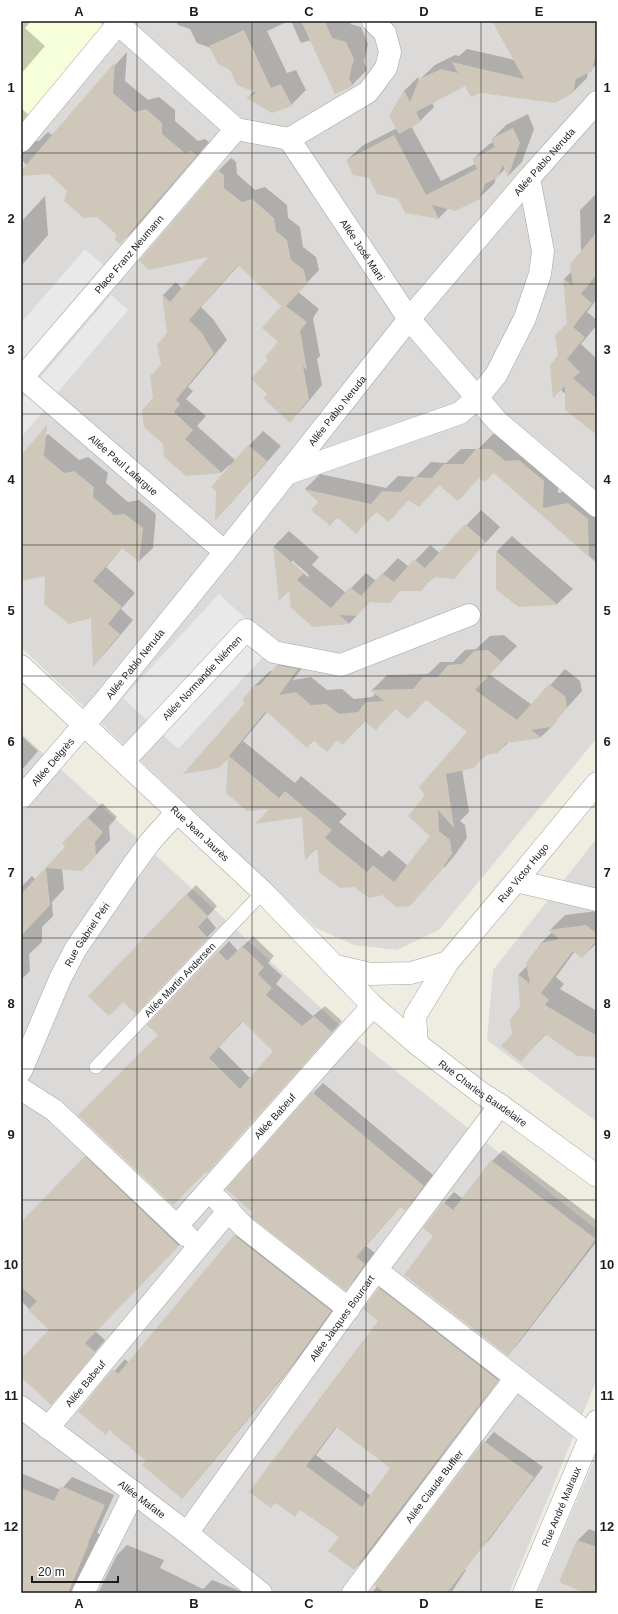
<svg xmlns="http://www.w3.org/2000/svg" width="618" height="1614" viewBox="0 0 618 1614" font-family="Helvetica,sans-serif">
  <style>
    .residential { fill: #dbdad9 }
    .education { fill: #f7ffda }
    .parking { fill: #e9e9e9 }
    .shadow { fill: #0003; fill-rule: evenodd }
    .building { fill: #cfc8ba; fill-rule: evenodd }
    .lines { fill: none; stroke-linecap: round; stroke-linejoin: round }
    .service-casing { stroke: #a4a4a4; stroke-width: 14 }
    .minor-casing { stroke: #a4a4a4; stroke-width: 23 }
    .tertiary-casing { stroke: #a4a4a4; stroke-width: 23 }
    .service { stroke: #fff; stroke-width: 13 }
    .minor { stroke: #fff; stroke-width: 22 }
    .tertiary { stroke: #fff; stroke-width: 22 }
    .grid { fill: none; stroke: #1d1d1d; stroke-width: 1; stroke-opacity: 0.55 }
    .labels { text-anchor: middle; stroke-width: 3.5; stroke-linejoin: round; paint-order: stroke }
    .street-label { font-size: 10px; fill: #1d1d1d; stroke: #fff }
    .neatline { fill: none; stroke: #1d1d1d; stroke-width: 1.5 }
    .grid-label { font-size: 13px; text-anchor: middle; font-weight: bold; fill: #1d1d1d }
  </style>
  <rect width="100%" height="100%" fill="#efede1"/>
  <g class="residential">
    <path d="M21,21H597V738L439,930L397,950L354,945L316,928L21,647Z"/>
    <path d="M21,733L175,873L348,1033L597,1230V1379L509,1593H21Z"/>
    <path d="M597,838V1122L487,1040L493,970Z"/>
    <path d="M597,1454V1593H537Z"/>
  </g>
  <path class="education" d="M21,21H98L110,31L21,136Z"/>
  <g class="parking">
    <path d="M85,249L103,265L21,361V323Z"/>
    <path d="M111,295L128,310L57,393L40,378Z"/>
    <path d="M28,393L46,408L21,437V400Z"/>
    <path d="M219,594L274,645L178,749L123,698Z"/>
  </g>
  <g class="shadow">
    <path d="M21,21H31L25,28L45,46L21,74Z"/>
    <path d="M176,21H289L267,31L287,73L296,70L306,90L291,105L248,98L254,91L211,48L197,43L190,29L178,25Z"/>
    <path d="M291,21H353L350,24L361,27L368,44L364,62L367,70L352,85L311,40L301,43Z"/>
    <path d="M500,21H597V64L588,72L587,78L573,92L466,85L432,102L434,107L420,121L411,126L441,181L475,164L473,159L488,145L493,142L492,139L506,125L528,114L534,129L522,162L508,176L505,169L496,178L494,184L479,198L448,209L439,218L406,212L398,198L347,160L362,146L397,128L390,116L404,91L418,77L419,80L435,65L455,55L459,56L467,49L515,60Z"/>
    <path d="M127,52L125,81L148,100L159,97L175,110V121L198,141L205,139L209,142L133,231L120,243L117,234L49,173L35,174L21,159V128L32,141H39L48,132L52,135Z"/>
    <path d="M21,108L28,114L21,126Z"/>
    <path d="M231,158L236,162L237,174L255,190L265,187L287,205L288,218L300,227L303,247L316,257L319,270L298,292L319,309L313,318L320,356L317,359L322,385L303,408L290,421L268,394L270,360L279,342L282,306L239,265L201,307L213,319L227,340L188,387L193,391L186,399L206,416L197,426L235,460L263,431L281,446L229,505L216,519L230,466L229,465L222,472L186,475L164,443L154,398L168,333L163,295L176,282L182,289L211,256L218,171Z"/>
    <path d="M595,195L597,197V276L595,278L597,279V299L587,312L597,320V325L581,344L597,359V422L552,382L568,323L564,279L572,271L581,252L580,210Z"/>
    <path d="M45,196L48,235L21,266V222Z"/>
    <path d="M48,434L79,460L88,457L108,473L106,483L128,502L139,500L156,514L153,548L139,561L123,547L106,567L135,593L121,609L133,620L106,652L94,665L92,617L46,575L21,580V464Z"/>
    <path d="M493,434H507L559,465L558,493L584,488L597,499V563L494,472L480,477L458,500L440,484L419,506L409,499L389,521L377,511L356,532L338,517L329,525L320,501L305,489L320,474L386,488L398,476L416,477L431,462L446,463L461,449H478Z"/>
    <path d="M481,510L500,527L453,578L435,576L420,590H401L370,601L350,623L313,626L290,589L280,599L274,546L289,531L319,557L312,565L346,593L366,573L376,581L398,558L409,567L430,545L440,553ZM292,560L309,575L308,577L292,563Z"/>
    <path d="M512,536L573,589L557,604L519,606L497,589V551Z"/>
    <path d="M504,635L517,646L489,674L532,705L565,669L580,681L582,691L555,721L556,722L541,737L509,742L498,752L487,754L473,767L462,769L469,812L460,821L465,825L467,838L455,855L444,868L443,867L387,893L318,847L306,859L303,816L272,808L229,757L219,767L254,686L270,671H274L293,650L313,654L293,680L311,677L327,690L342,689L354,699L372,697L376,693L372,690L387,675L428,674L440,662H453L465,650L476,649L490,636ZM426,699L469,732L427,795L431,836L408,866L389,850L382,857L339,822L347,814L301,776L295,783L243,741L268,711L307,747L314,740L327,751L338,739L343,743L365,721L376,729L396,708Z"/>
    <path d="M21,735L38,751L21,771Z"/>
    <path d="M102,803L117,817L109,826L110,840L82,870L62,868L64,889L52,902L53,916L42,927V942L29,954L30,971L21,980V887L32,876L36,880L66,847L87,818Z"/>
    <path d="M196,885L217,906L207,917L216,928L145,1003L89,996Z"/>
    <path d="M597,911V943L582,957L575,951L556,977L564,984L560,989L597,1011V1051L546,1034L521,1061L513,1034L521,1007L519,974L527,966L541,943L552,932L550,930L565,915Z"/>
    <path d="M253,936L274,956L268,963L282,976L276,984L313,1016L325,1006L342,1021L207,1172L160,1035L149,1025L229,941L238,951ZM243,1021L275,1051L250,1078L219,1047Z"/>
    <path d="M323,1083L433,1175L415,1199L405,1210L401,1206L366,1246L375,1253L356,1279L346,1289L313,1093Z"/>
    <path d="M96,1146L190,1234L95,1331L105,1340L62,1392L51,1403L21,1375V1360L50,1329L21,1301V1224Z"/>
    <path d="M503,1150L597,1221V1241L518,1344L508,1355L435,1236L444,1203L454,1192L463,1199L492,1161Z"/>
    <path d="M246,1225L341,1300L304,1352L192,1487L182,1498L147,1461L109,1429L79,1412L125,1359L129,1363L235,1236Z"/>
    <path d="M390,1278L507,1369L365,1559L354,1569L340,1537L301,1509L295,1516L276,1502L271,1507L380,1320L379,1288ZM337,1427L391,1468L371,1496L316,1455Z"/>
    <path d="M494,1432L543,1467L490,1539L480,1549L427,1552L466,1570L451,1593H372L485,1442Z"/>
    <path d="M21,1473L61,1490L72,1477L114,1495L97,1533L102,1535L85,1593H21Z"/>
    <path d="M589,1529L597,1532V1593H588L561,1582L578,1540Z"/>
    <path d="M127,1545L164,1560L160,1568L203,1589L212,1580L245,1593H98L117,1555Z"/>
  </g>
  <g class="building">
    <path d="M301,21H325L332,38L346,42L354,59L349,78L353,86L335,94Z"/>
    <path d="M492,21H597V56L595,57L592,71L576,79L573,93L555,103L481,93L471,97L465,86L416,112L421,122L399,134L389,116L404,90L410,102L419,79L441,69L458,73L452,62L524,79Z"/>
    <path d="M244,30L271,88L281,84L292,106L272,113L246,98L257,93L237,85L230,70L218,64L209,46Z"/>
    <path d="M115,62L113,93L135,112L146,109L162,123V134L185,153L192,151L197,155L120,244L115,240L116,234L97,217L84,218L64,201L67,191L49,174L21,176V171Z"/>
    <path d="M513,128L520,143L508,177L503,165L497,178L485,184L480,199L455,211L432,205L439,219L405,213L398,199L377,194L369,178L353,175L346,160L394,135L426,195L477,169L472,159L495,147L491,139Z"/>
    <path d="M217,170L224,175V188L242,202L252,199L274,218L276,231L287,240L291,260L304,270L307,284L286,306L307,322L300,331L307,370L303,366L309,399L290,423L263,398L267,394L251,379L268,360L265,357L278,342L262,328L281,306L238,265L189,320L201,332L214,353L176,400L180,404L174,412L193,430L185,439L222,473L186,476L164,457L163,444L144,427L142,410L153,398L150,376L161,365L157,345L167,333L162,294L170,302L208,257L149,270L139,261Z"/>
    <path d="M597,232V274L581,294L592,303L573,327L585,337L567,359L580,372L573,378L597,399V435L565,410V386L553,398L550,366L558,355L555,335L567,323L563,278L573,286L570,264Z"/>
    <path d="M47,425L44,456L64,473L74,471L94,487L93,497L114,515L125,514L143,528L139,562L122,548L93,581L122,607L108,624L120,634L93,667L91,618L69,624L44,604L45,576L21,581V455Z"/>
    <path d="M248,445L267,461L215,521L216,491L211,487Z"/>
    <path d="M476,449H491L505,461L519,460L544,481L543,508L568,503L588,519L589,557L494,473L485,482L479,478L458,501L439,485L419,507L408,500L389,522L376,512L356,534L337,517L330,526L311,510L318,502L304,489L371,504L382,491L401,492L415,477L432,478L444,464H463Z"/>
    <path d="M465,524L486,542L454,579L433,577L421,591H400L390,603L368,602L369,603L357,616L339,615L350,624L313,627L291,608L289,590L279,601L273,546L304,573L297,580L331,608L350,587L361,596L382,573L394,582L414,559L425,568Z"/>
    <path d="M496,551L558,605L519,607L496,590Z"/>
    <path d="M488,650L502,662L475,690L517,720L549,684L565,696L567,708L551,727L531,730L542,738L506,743L498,753L485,755L474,768L446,774L454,828L438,810L439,831L450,840L452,854L440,872L410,906L396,907L383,896L384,895L369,898L354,887L340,888L319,872L317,847L305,861L302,817L255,824L269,809L247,811L226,793L228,757L219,768L183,774L245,703L242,700L254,686L260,685L277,665L298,669L279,695L296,692L311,705L326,704L339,714L358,712L366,702L384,701L370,690L413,689L423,677H438L448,665L462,664L474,651ZM426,700L467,732L419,787L425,795L408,816L430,836L394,882L373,865L367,872L325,838L332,830L285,791L279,798L229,756L266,711L307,748L313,740L327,752L337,740L343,745L364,721L376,730L395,709L408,719Z"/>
    <path d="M87,817L103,832L95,842L96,856L82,871L46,868L50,905L21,936V894L65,847L62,843Z"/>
    <path d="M186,894L208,916L198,927L208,938L136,1014L123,1002L109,1016L88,996Z"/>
    <path d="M586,925L597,934V940L582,958L573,951L541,993L549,1000L545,1005L597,1036V1057L577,1056L545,1034L521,1062L501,1046L512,1034L510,1019L520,1007L518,974L530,984L526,963L541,943L559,939L548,930Z"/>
    <path d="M242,946L264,967L258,974L272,988L266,995L302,1026L314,1016L332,1032L207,1173L206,1172L173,1205L78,1115L158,1035L147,1025L218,951L227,961ZM242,1021L273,1051L240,1089L209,1058Z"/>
    <path d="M312,1092L424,1186L405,1211L400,1207L356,1257L365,1264L346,1291L252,1218L250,1216L253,1213L226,1189Z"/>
    <path d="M85,1156L179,1246L85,1343L95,1352L51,1405L21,1377V1359L49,1330L28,1310L37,1301L21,1287V1222Z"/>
    <path d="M491,1160L596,1239L508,1356L404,1275L433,1236L423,1228L443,1202L453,1210Z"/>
    <path d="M234,1235L331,1311L293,1364L182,1499L142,1465L146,1461L109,1430L106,1435L78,1412L113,1369L118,1374Z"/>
    <path d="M379,1288L498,1380L354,1570L328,1551L339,1537L300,1510L295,1517L275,1502L271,1508L249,1492L378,1321L363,1309ZM336,1427L390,1468L362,1507L306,1466Z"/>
    <path d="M484,1441L534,1477L517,1502L447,1593H385L374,1585Z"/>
    <path d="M61,1486L105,1505L88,1543H89L68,1593H21V1488L54,1501Z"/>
    <path d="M577,1540L597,1547V1593H585L559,1582Z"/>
  </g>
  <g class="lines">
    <defs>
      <g id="service">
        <path id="s1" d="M96,1067L263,892"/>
      </g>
      <g id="minor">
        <path id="s2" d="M115,21L236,129L289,139L409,319L498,422L597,506"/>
        <path d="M289,139L368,92L386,68L390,52L385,33L373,21"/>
        <path d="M21,141L118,24"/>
        <path id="s3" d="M22,377L225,552"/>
        <path id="s4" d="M21,379L236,129"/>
        <path d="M286,474L460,413L478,397L496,375L525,318L540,274L543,251L529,178"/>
        <path id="s5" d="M124,761L246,630L274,652L341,665L469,615"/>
        <path id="s6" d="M21,798L107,698L225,552L409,319L529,178L597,102"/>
        <path d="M516,881L597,900"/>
        <path id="s7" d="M21,1071L60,979L75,950L131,868L150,842L177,812"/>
        <path d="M21,1089L54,1110L187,1236"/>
        <path d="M218,1200L244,1227L349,1309"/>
        <path id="s8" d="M177,1226L348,1033L373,1006"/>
        <path d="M376,1270L591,1436"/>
        <path id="s9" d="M21,1407L187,1533L261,1593"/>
        <path id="s10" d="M48,1428L229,1210"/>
        <path id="s11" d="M187,1533L376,1270L500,1105"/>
        <path d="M83,1593L134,1492"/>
        <path id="s12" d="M353,1593L515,1379"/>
        <path id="s13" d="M524,1593L597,1421"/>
      </g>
      <g id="tertiary">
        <path id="s14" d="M21,666L263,892L373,1006L417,1044L481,1093L500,1105L597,1176"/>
        <path d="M336,966L371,974L411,973L448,962"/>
        <path id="s15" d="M417,1044L415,1016L448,962L516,881L597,783"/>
      </g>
    </defs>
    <use href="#service" class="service-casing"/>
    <use href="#minor" class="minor-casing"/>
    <use href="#tertiary" class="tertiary-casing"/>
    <use href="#service" class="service"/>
    <use href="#minor" class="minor"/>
    <use href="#tertiary" class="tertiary"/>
  </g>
  <path class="grid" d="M137,21V1593M252,21V1593M366,21V1593M481,21V1593M21,153H597M21,284H597M21,414H597M21,545H597M21,676H597M21,807H597M21,938H597M21,1069H597M21,1200H597M21,1330H597M21,1461H597"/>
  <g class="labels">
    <g class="street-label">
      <text dy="4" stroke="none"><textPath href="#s6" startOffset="824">Allée Pablo Neruda</textPath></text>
      <text dy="4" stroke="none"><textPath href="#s2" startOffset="349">Allée José Marti</textPath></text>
      <text dy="4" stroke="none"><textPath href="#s4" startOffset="165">Place Franz Neumann</textPath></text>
      <text dy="4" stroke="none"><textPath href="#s6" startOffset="500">Allée Pablo Neruda</textPath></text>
      <text dy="4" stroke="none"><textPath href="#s3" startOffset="134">Allée Paul Lafargue</textPath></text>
      <text dy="4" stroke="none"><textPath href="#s6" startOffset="176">Allée Pablo Neruda</textPath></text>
      <text dy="4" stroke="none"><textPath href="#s5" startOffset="114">Allée Normandie Niémen</textPath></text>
      <text dy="4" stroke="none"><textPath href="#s6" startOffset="48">Allée Delgrès</textPath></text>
      <text dy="4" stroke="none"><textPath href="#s14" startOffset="245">Rue Jean Jaurès</textPath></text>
      <text dy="4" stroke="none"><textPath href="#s15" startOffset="208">Rue Victor Hugo</textPath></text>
      <text dy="4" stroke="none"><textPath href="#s7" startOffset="152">Rue Gabriel Péri</textPath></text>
      <text dy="4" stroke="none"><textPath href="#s1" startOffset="121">Allée Martin Andersen</textPath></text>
      <text dy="4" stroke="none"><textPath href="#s14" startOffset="630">Rue Charles Baudelaire</textPath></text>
      <text dy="4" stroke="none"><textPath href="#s8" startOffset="147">Allée Babeuf</textPath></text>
      <text dy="4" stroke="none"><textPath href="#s11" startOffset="265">Allée Jacques Bourcart</textPath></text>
      <text dy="4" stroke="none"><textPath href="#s10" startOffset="58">Allée Babeuf</textPath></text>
      <text dy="4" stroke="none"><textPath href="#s12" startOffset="134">Allée Claude Buffier</textPath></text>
      <text dy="4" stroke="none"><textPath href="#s9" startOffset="152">Allée Mafate</textPath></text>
      <text dy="4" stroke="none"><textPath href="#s13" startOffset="94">Rue André Malraux</textPath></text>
    </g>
  </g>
  <rect width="618" height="1614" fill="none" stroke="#ffffff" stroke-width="44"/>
  <path d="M32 1576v6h86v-6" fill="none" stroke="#1d1d1d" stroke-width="2"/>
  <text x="38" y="1576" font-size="12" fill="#1d1d1d" stroke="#ffffff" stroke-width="3" paint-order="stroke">20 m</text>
  <rect x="22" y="22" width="574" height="1570" class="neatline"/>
  <g class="grid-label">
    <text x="79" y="16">A</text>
    <text x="194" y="16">B</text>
    <text x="309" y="16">C</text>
    <text x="424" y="16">D</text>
    <text x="539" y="16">E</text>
    <text x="11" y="92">1</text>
    <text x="607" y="92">1</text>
    <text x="11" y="223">2</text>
    <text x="607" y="223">2</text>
    <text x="11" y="354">3</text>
    <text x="607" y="354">3</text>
    <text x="11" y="484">4</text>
    <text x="607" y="484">4</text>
    <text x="11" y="615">5</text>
    <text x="607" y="615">5</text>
    <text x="11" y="746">6</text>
    <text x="607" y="746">6</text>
    <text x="11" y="877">7</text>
    <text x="607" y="877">7</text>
    <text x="11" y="1008">8</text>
    <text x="607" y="1008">8</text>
    <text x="11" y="1139">9</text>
    <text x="607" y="1139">9</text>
    <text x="11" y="1269">10</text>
    <text x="607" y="1269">10</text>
    <text x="11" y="1400">11</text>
    <text x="607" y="1400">11</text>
    <text x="11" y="1531">12</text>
    <text x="607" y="1531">12</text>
    <text x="79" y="1608">A</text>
    <text x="194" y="1608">B</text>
    <text x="309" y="1608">C</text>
    <text x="424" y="1608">D</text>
    <text x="539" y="1608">E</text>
  </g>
</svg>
